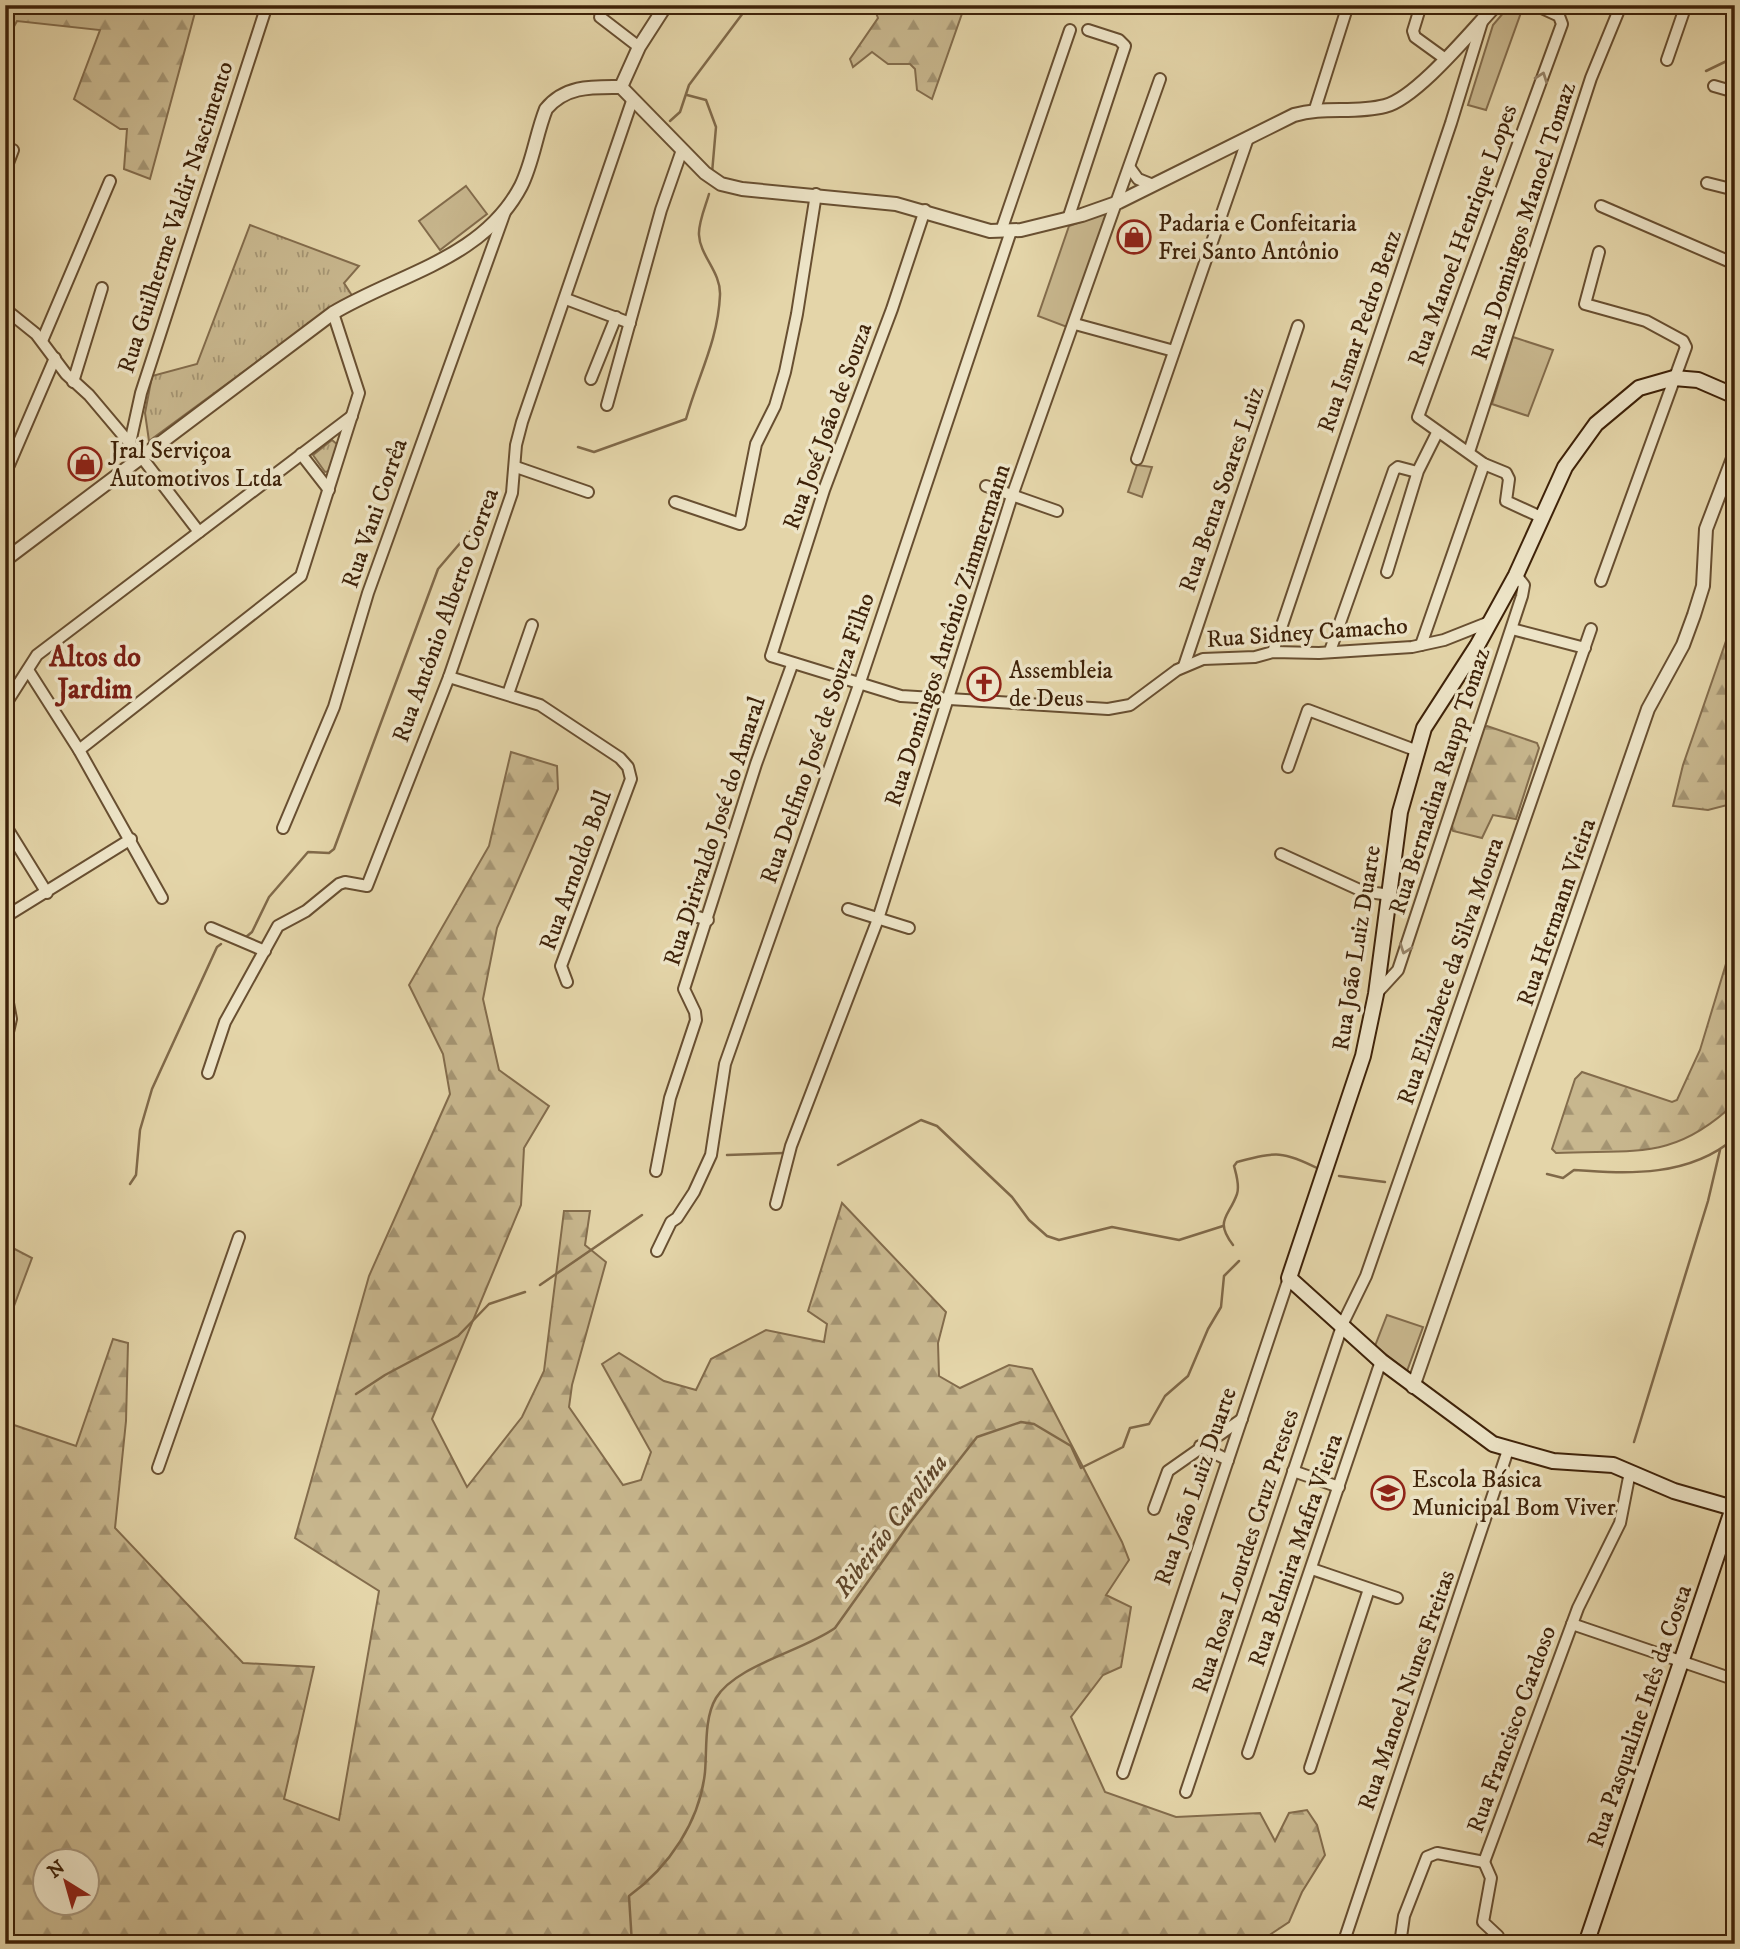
<svg xmlns="http://www.w3.org/2000/svg" width="1740" height="1949" viewBox="0 0 1740 1949" font-family="'IM FELL DW Pica',serif">
  <style>
    .grass { fill: url(#grass-tufts); stroke: #836c4c; stroke-width: 2 }
    .forest { fill: url(#forest-firs); stroke: #836c4c; stroke-width: 2; fill-rule: evenodd }
    .park { fill: #c8b78e; stroke: #836c4c; stroke-width: 2 }
    .lines { fill: none; stroke-linecap: round; stroke-linejoin: round }
    .stream { stroke: #806949; stroke-width: 2.5 }
    .minor-casing { stroke: #684f31; stroke-width: 14 }
    .tertiary-casing { stroke: #684f31; stroke-width: 16 }
    .secondary-casing { stroke: #3e2209; stroke-width: 18 }
    .minor { stroke: #ede4c7; stroke-width: 10 }
    .tertiary { stroke: #ede4c7; stroke-width: 12 }
    .secondary { stroke: #ede4c7; stroke-width: 14 }
    .oneway { stroke: #968368 }
    .labels { text-anchor: middle; stroke-width: 7; stroke-linejoin: round; paint-order: stroke }
    .street-label { font-size: 24px; fill: #3e2209; stroke: #ede4c7 }
    .poi-label { font-size: 24px; fill: #3e2209; stroke: #ede4c7; text-anchor: start }
    .water-label { font-size: 26px; font-style: italic; fill: #5f4529; stroke: #ede4c7 }
    .quarter-label { font-size: 28px; font-weight: bold; fill: #7a1f14; stroke: #ede4c7 }
  </style>
  <defs>
    <pattern id="grass-tufts" width="24" height="20" patternUnits="userSpaceOnUse" patternTransform="scale(1.75)"><rect width="24" height="20" fill="#c8b78e"/><path d="M3 7l-1-3M5 7V3M7 7l1-3M15 17l-1-3M17 17v-4M19 17l1-3" fill="none" stroke="#a49472"/></pattern>
    <pattern id="forest-firs" width="22" height="20" patternUnits="userSpaceOnUse" patternTransform="scale(1.75)"><rect width="22" height="20" fill="#c8b78e"/><path d="M5 1l3.5 6h-7zM16 11l3.5 6h-7z" fill="#a49472"/></pattern>
  </defs>
  <rect width="100%" height="100%" fill="#e4d5a9"/>
  <filter id="stains"><feTurbulence type="fractalNoise" baseFrequency=".00286" numOctaves="4"/><feColorMatrix values="0 0 0 0 .2 0 0 0 0 .09 0 0 0 0 .02 0 0 0 .5 -.17"/></filter>
  <radialGradient id="worn" r=".72"><stop offset=".6" stop-color="#630" stop-opacity="0"/><stop offset="1" stop-color="#630" stop-opacity=".3"/></radialGradient>
  <g class="grass">
    <path d="M250,225L359,266L344,283L353,297L330,308L149,441L145,413L152,376L197,364Z"/>
    <path d="M332,440L338,445L330,471L325,472L313,455Z"/>
  </g>
  <g class="forest">
    <path d="M5,5H197L150,179L124,169L127,129H120L74,99L100,30L17,21L5,43Z"/>
    <path d="M873,5H965L932,99L917,90L915,69L910,64H888L872,52L853,67L850,59L878,18Z"/>
    <path d="M1735,615V803L1708,810L1673,806L1683,765Z"/>
    <path d="M1487,726L1537,743L1539,748L1516,819L1493,815L1482,838L1453,831L1450,824L1482,728Z"/>
    <path d="M511,752L557,766L558,789L497,928L483,999L499,1070L549,1106L524,1148L521,1205L432,1419L467,1487L522,1417L544,1371L564,1211H590L585,1245L606,1262L572,1385L569,1407L623,1485L641,1480L651,1452L602,1364L619,1353L664,1381L696,1390L711,1359L766,1330L824,1342L827,1324L808,1311L842,1203L946,1312L938,1343L939,1376L960,1388L1009,1365L1032,1369L1122,1542L1129,1560L1106,1595L1131,1607L1121,1667L1103,1675L1071,1717L1105,1792L1176,1817L1260,1813L1275,1841L1289,1813L1307,1810L1317,1825L1325,1855L1302,1892L1289,1922L1256,1944H5V1422L76,1446L113,1339L128,1343L126,1421L115,1528L243,1663L314,1667L284,1799L339,1820L379,1591L295,1538L369,1276L450,1094L443,1054L409,985L489,846ZM46,1862H88V1904H46Z"/>
    <path d="M1735,934V1103C1673,1162 1634,1149 1556,1153L1552,1149L1575,1079L1582,1072L1672,1102L1677,1100L1700,1050Z"/>
    <path d="M5,1244L32,1258L5,1330Z"/>
  </g>
  <g class="park">
    <path d="M1510,5L1523,7L1486,110L1468,105L1493,25Z"/>
    <path d="M466,186L487,214L440,250L419,221Z"/>
    <path d="M1109,212L1067,327L1038,316L1069,226Z"/>
    <path d="M1513,337L1553,350L1528,416L1492,404Z"/>
    <path d="M1137,465L1152,467L1142,497L1128,492Z"/>
    <path d="M1387,1315L1423,1327L1407,1371L1375,1346Z"/>
  </g>
  <g class="lines">
    <g class="stream">
      <path d="M1706,71L1735,57"/>
      <path d="M687,95L706,100L716,127L712,173"/>
      <path d="M670,121L680,112L689,85L749,5"/>
      <path d="M578,447L594,452L686,419C698,376 718,341 720,295C721,272 700,256 699,235C698,223 706,205 709,194"/>
      <path d="M246,937L252,932L269,897L308,852L329,853L334,849L438,569L479,521"/>
      <path d="M727,1155L784,1153"/>
      <path d="M838,1165L921,1120L937,1126L1012,1197L1029,1220L1047,1236L1059,1240L1112,1227L1179,1240L1223,1226"/>
      <path d="M1547,1174L1563,1178L1574,1170C1630,1174 1689,1177 1735,1138"/>
      <path d="M1339,1176L1385,1182"/>
      <path d="M130,1184L136,1175L140,1130L152,1089L217,947L221,944"/>
      <path d="M1233,1245C1214,1220 1229,1217 1237,1194C1240,1185 1236,1174 1234,1166L1237,1162C1276,1152 1282,1150 1319,1169"/>
      <path d="M540,1285L642,1215"/>
      <path d="M356,1394L385,1375L458,1336L489,1304L525,1292"/>
      <path d="M1634,1442L1708,1201L1720,1150"/>
      <path d="M632,1944L629,1896C669,1867 700,1821 705,1772C707,1749 704,1718 716,1698C736,1665 803,1651 835,1628L909,1524L977,1437L1021,1422L1034,1424L1071,1446L1081,1468L1123,1447L1130,1428L1149,1424L1165,1396L1188,1376L1208,1329L1221,1307L1224,1276L1239,1261"/>
    </g>
    <defs>
      <g id="minor">
        <path d="M1421,5L1413,31L1415,37L1444,58"/>
        <path d="M1535,5L1559,16L1562,24L1418,417L1484,464L1506,473L1509,479L1506,501L1543,518"/>
        <path d="M600,17L639,47"/>
        <path d="M1667,60L1686,5"/>
        <path d="M1714,86L1735,92"/>
        <path d="M1315,109L1348,5"/>
        <path d="M1130,168L1138,179L1153,185"/>
        <path d="M5,171L13,150"/>
        <path d="M1707,183L1735,190"/>
        <path d="M1601,206L1735,264"/>
        <path d="M925,210L892,309L824,490L771,656L901,696L1108,709L1130,705L1177,670L1203,659L1255,657L1273,652L1319,653L1412,647L1444,640L1487,623"/>
        <path d="M1068,219L1125,46L1119,40L1088,30"/>
        <path d="M1001,231L1070,30"/>
        <path d="M1599,252L1585,304L1646,321L1683,341L1686,347L1601,581"/>
        <path d="M566,299L630,323"/>
        <path d="M5,309L36,334L66,374L89,395L143,459L199,532"/>
        <path d="M1075,324L1174,351"/>
        <path d="M42,341L110,181"/>
        <path d="M591,379L616,317"/>
        <path d="M73,382L102,288"/>
        <path d="M607,405L661,210L682,150"/>
        <path d="M130,443L141,393L267,5"/>
        <path d="M1469,452L1591,78L1621,5"/>
        <path d="M301,454L329,490"/>
        <path d="M1137,459L1248,138"/>
        <path d="M9,465L55,358"/>
        <path d="M516,467L588,492"/>
        <path d="M986,486L1057,511"/>
        <path d="M675,502L740,524L756,444L775,406L785,372L797,314L816,194"/>
        <path d="M1387,572L1418,471L1437,433"/>
        <path d="M1512,629L1585,648"/>
        <path d="M1421,645L1484,464"/>
        <path d="M1330,651L1394,470L1398,467L1417,472"/>
        <path d="M1273,652L1451,123L1482,22"/>
        <path d="M1184,666L1298,326"/>
        <path d="M28,670L79,750L162,898"/>
        <path d="M449,677L540,705L620,758L628,767L631,779L561,966L567,982"/>
        <path d="M508,694L532,625"/>
        <path d="M5,705L37,655L352,416"/>
        <path d="M79,750L301,576L359,393L333,313"/>
        <path d="M1288,767L1308,710L1415,750"/>
        <path d="M5,825L47,893"/>
        <path d="M283,828L334,707L368,593L505,212"/>
        <path d="M1281,854L1362,891L1390,895"/>
        <path d="M848,909L909,928"/>
        <path d="M685,913L708,920"/>
        <path d="M5,917L131,839"/>
        <path d="M211,928L265,951"/>
        <path d="M5,987L11,1019L5,1045"/>
        <path d="M1376,994L1398,970L1522,596L1524,585L1516,575"/>
        <path d="M208,1073L225,1022L278,926L306,911L339,884L345,882L367,886L449,677L512,493L516,445L522,422L632,101"/>
        <path d="M656,1171L670,1098L696,1020L695,1012L684,989L756,764L792,665"/>
        <path d="M776,1204L791,1146L878,919L1012,496L1160,79"/>
        <path d="M657,1251L671,1222L677,1218L694,1192L711,1155L725,1064L859,685L1011,231"/>
        <path d="M1200,1446L1228,1460"/>
        <path d="M158,1468L239,1237"/>
        <path d="M1293,1471L1339,1487"/>
        <path d="M1154,1509L1168,1471L1242,1419"/>
        <path d="M1312,1569L1397,1598"/>
        <path d="M1572,1624L1730,1678"/>
        <path d="M1248,1753L1381,1361"/>
        <path d="M1310,1768L1369,1589"/>
        <path d="M1123,1773L1289,1278"/>
        <path d="M1186,1792L1343,1323L1366,1276L1591,629"/>
        <path d="M1484,1862L1491,1878L1483,1922L1498,1936"/>
        <path d="M1343,1944L1508,1450"/>
        <path d="M1400,1944L1404,1916L1427,1857L1437,1853L1484,1862L1578,1608L1620,1523L1630,1472"/>
      </g>
      <g id="tertiary">
        <path d="M621,87L639,47L666,5"/>
        <path d="M5,560L333,313C398,274 483,259 521,186C533,162 536,134 546,109C566,85 593,87 621,87L705,173L721,184L742,189L896,204L990,231L1021,230L1082,215L1119,202L1294,115C1324,106 1354,114 1385,106C1417,98 1472,30 1496,5"/>
        <path d="M1413,1387L1648,709L1683,645L1694,615L1703,586L1706,529L1735,453"/>
      </g>
      <path id="secondary" d="M1586,1944L1733,1508L1674,1491L1613,1465L1553,1461L1493,1444L1381,1361L1289,1278L1363,1056L1376,994L1400,812L1424,728L1477,646L1516,575L1565,467L1596,424L1639,388L1674,378L1698,380L1735,396"/>
    </defs>
    <use href="#minor" class="minor-casing"/>
    <use href="#tertiary" class="tertiary-casing"/>
    <use href="#secondary" class="secondary-casing"/>
    <use href="#minor" class="minor"/>
    <use href="#tertiary" class="tertiary"/>
    <use href="#secondary" class="secondary"/>
  </g>
  <defs><path id="oneway-chevron" d="M-2-3.5L2.5 0L-2 3.5" fill="none" stroke-width="1.6" stroke-linecap="round" stroke-linejoin="round" transform="scale(1.75)"/></defs>
  <g class="oneway">
    <use href="#oneway-chevron" transform="translate(1542 77) rotate(-70)"/>
    <use href="#oneway-chevron" transform="translate(1405 949) rotate(110)"/>
  </g>
  <defs>
    <symbol id="shop-ring" viewBox="-11 -11 22 22"><circle r="9.5" fill="#ede4c7" stroke="#8f2418" stroke-width="1.5"/><path d="M-5-2.5h2.3a2.7 3.5 0 0 1 5.4 0H5L5.5 6h-11ZM-1.5-2.5h3a1.5 2.3 0 0 0-3 0Z" fill="#8f2418"/></symbol>
    <symbol id="church-ring" viewBox="-11 -11 22 22"><circle r="9.5" fill="#ede4c7" stroke="#8f2418" stroke-width="1.5"/><path d="M-1.2-6h2.4v3.5h3.3v2.4h-3.3V6h-2.4V-.1h-3.3v-2.4h3.3Z" fill="#8f2418"/></symbol>
    <symbol id="school-ring" viewBox="-11 -11 22 22"><circle r="9.5" fill="#ede4c7" stroke="#8f2418" stroke-width="1.5"/><path d="M0-5L7-2L0 1L-7-2ZM-4 1L0 2.5L4 1V4Q0 6-4 4Z" fill="#8f2418"/></symbol>
  </defs>
  <g fill-rule="evenodd">
    <use href="#shop-ring" x="1115" y="218" width="38" height="38"/>
    <use href="#shop-ring" x="66" y="445" width="38" height="38"/>
    <use href="#church-ring" x="965" y="665" width="38" height="38"/>
    <use href="#school-ring" x="1369" y="1474" width="38" height="38"/>
  </g>
  <g class="labels">
    <g class="street-label">
      <text transform="translate(175 217) rotate(-72)" y="8">Rua Guilherme Valdir Nascimento</text>
      <text transform="translate(1523 221) rotate(-72)" y="8">Rua Domingos Manoel Tomaz</text>
      <text transform="translate(1462 235) rotate(-70)" y="8">Rua Manoel Henrique Lopes</text>
      <text transform="translate(1359 331) rotate(-71)" y="8">Rua Ismar Pedro Benz</text>
      <text transform="translate(827 426) rotate(-70)" y="8">Rua José João de Souza</text>
      <text transform="translate(1221 489) rotate(-71)" y="8">Rua Benta Soares Luiz</text>
      <text transform="translate(374 513) rotate(-71)" y="8">Rua Vani Corrêa</text>
      <text transform="translate(445 615) rotate(-70)" y="8">Rua Antônio Alberto Correa</text>
      <text transform="translate(1307 632) rotate(-4)" y="8">Rua Sidney Camacho</text>
      <text transform="translate(947 635) rotate(-72)" y="8">Rua Domingos Antônio Zimmermann</text>
      <text transform="translate(817 738) rotate(-71)" y="8">Rua Delfino José de Souza Filho</text>
      <text transform="translate(1439 781) rotate(-72)" y="8">Rua Bernadina Raupp Tomaz</text>
      <text transform="translate(714 831) rotate(-72)" y="8">Rua Dirivaldo José do Amaral</text>
      <text transform="translate(575 870) rotate(-70)" y="8">Rua Arnoldo Boll</text>
      <text transform="translate(1556 912) rotate(-71)" y="8">Rua Hermann Vieira</text>
      <text transform="translate(1356 948) rotate(-81)" y="8">Rua João Luiz Duarte</text>
      <text transform="translate(1450 971) rotate(-71)" y="8">Rua Elizabete da Silva Moura</text>
      <text transform="translate(1195 1486) rotate(-71)" y="8">Rua João Luiz Duarte</text>
      <text transform="translate(1295 1550) rotate(-71)" y="8">Rua Belmira Mafra Vieira</text>
      <text transform="translate(1245 1551) rotate(-72)" y="8">Rua Rosa Lourdes Cruz Prestes</text>
      <text transform="translate(1406 1690) rotate(-71)" y="8">Rua Manoel Nunes Freitas</text>
      <text transform="translate(1639 1716) rotate(-71)" y="8">Rua Pasqualine Inês da Costa</text>
      <text transform="translate(1511 1729) rotate(-70)" y="8">Rua Francisco Cardoso</text>
    </g>
    <g class="poi-label">
      <text x="1158" y="231">Padaria e Confeitaria<tspan x="1158" dy="28">Frei Santo Antônio</tspan></text>
      <text x="110" y="458">Jral Serviçoa<tspan x="110" dy="28">Automotivos Ltda</tspan></text>
      <text x="1009" y="678">Assembleia<tspan x="1009" dy="28">de Deus</tspan></text>
      <text x="1412" y="1487">Escola Básica<tspan x="1412" dy="28">Municipal Bom Viver</tspan></text>
    </g>
    <g class="water-label">
      <text transform="translate(890 1525) rotate(-53)" y="9">Ribeirão Carolina</text>
    </g>
    <g class="quarter-label">
      <text x="95" y="666">Altos do<tspan x="95" dy="32">Jardim</tspan></text>
    </g>
  </g>
  <rect width="1740" height="1949" fill="none" stroke="#e4d5a9" stroke-width="28"/>
  <rect x="7" y="7" width="1726" height="1935" fill="none" stroke="#3e2209" stroke-width="3.5"/>
  <rect x="14" y="14" width="1712" height="1921" fill="none" stroke="#3e2209" stroke-width="2"/>
  <g transform="translate(66 1882) rotate(323)"><circle r="33" fill="#ede4c7" stroke="#a7967b" stroke-width="2"/>
  <path d="M0-5L12 26L0 18L-12 26Z" fill="#8f2418"/>
  <text y="-10" font-size="19" font-weight="bold" text-anchor="middle" fill="#3e2209">N</text>
  </g>
  <rect width="100%" height="100%" filter="url(#stains)"/>
  <rect width="100%" height="100%" fill="url(#worn)"/>
</svg>
